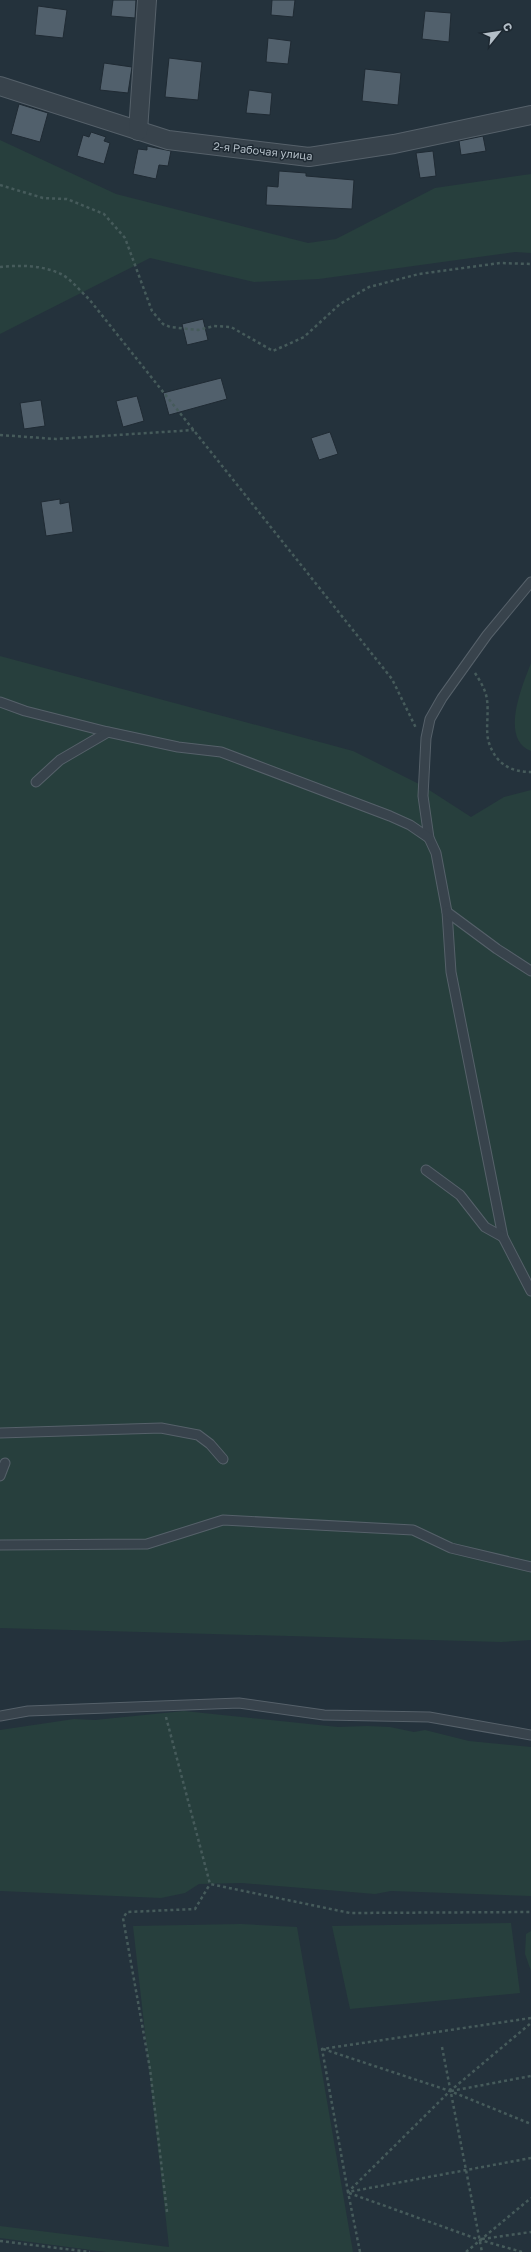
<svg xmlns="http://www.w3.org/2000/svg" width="531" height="2252" viewBox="0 0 531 2252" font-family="'Golos Text',sans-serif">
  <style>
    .green { fill: #273f3d }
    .building { fill: #51606c; stroke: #1f2a33 }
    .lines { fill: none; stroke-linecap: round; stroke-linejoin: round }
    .service-casing { stroke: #56616a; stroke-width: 11 }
    .minor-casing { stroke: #56616a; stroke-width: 20 }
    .path { stroke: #465b5b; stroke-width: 2.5; stroke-dasharray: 3 3; stroke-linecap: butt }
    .service { stroke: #38434c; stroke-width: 9 }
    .minor { stroke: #38434c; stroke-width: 18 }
    .labels { text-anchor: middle; stroke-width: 3; stroke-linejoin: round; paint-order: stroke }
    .street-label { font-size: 11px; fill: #b3bec7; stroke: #1d2831 }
  </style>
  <rect width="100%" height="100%" fill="#24323c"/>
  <g class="green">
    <path d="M0,140L116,194L308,243L336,239L435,188L531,174V253L515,252L319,279L254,282L150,258L0,334Z"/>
    <path d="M0,656L353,751L423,786L471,817L504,797L531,790V1640L501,1642L0,1628Z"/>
    <path d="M531,663V751C499,739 523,684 531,663Z"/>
    <path d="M184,1711L338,1727L367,1726L390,1727L414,1732L425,1730L469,1741L531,1747V1896L391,1891L375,1894L242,1883L199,1884L185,1893L161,1898L0,1891V1730L74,1719L95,1720Z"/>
    <path d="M511,1923L520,1993L350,2009L332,1926Z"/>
    <path d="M241,1924L297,1927L353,2252H106L0,2238V2226L169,2247L133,1926Z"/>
    <path d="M531,1931V1971L525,1954L526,1934Z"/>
  </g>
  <g class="building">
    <path d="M113,0H136L135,18L111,16Z"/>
    <path d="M272,0H295L293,17L271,15Z"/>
    <path d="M38,6L67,10L63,38L35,35Z"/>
    <path d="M425,11L451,13L449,42L422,39Z"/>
    <path d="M268,38L291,41L288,64L266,62Z"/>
    <path d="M169,58L202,62L198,100L165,97Z"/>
    <path d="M104,63L132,67L128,93L100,90Z"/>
    <path d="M365,69L401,73L398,105L362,101Z"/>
    <path d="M249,90L272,93L270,115L246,113Z"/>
    <path d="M19,104L48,113L40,142L11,134Z"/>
    <path d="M91,132L106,137L104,141L110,143L104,164L77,156L83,135L89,137Z"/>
    <path d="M483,136L486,151L461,155L459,141Z"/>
    <path d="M147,146L171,151L168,166L159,165L156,179L133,174L138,149L147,150Z"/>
    <path d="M433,151L436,176L420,178L416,153Z"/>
    <path d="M279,171L306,173V176L354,180L352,209L266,205L267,186L278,187Z"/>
    <path d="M203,319L208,340L187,345L182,324Z"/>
    <path d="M221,378L227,399L169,415L163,393Z"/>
    <path d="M137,396L144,421L123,427L116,401Z"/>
    <path d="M41,400L45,426L24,429L20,403Z"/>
    <path d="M330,432L338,454L319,460L311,438Z"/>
    <path d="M60,499V504L69,502L73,532L46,536L41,502Z"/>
  </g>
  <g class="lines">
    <defs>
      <g id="service">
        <path d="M531,582L487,635L442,698L430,719L426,738L423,796L429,838L436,853L447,912L451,972L503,1237L531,1291"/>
        <path d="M0,702L25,711L108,732L178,747L221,752L390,816L410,825L429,838"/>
        <path d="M36,782L60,760L108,732"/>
        <path d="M447,912L497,949L531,971"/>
        <path d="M426,1170L460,1195L485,1227L503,1237"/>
        <path d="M0,1433L161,1428L198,1435L210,1444L223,1459"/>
        <path d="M0,1476L5,1463"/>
        <path d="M0,1545L147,1544L223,1520L413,1530L451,1548L531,1567"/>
        <path d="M0,1716L28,1711L239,1703L324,1715L429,1717L531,1735"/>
      </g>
      <g id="minor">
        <path d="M0,86L168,140L309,157L394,144L531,115"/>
        <path d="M138,131L147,0"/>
      </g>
    </defs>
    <use href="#service" class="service-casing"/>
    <use href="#minor" class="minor-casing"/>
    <g class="path">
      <path d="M0,185L43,198L67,199L104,214L125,238L152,311L163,324L170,327L198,330L214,326L231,327L273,351L304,337L340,304L369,287L419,274L500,263L531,264"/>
      <path d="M0,267C20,265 42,265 61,274C71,279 80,291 89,299L392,679L416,728"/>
      <path d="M0,435L56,439L194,430"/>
      <path d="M475,673C480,681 486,690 487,700C489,714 485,731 489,743C496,764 511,772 531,772"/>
      <path d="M166,1717L210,1884L350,1913L531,1912"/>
      <path d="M531,2018L322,2049L348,2192L531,2158"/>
      <path d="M442,2047L482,2252"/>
      <path d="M323,2049L450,2091L531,2124"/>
      <path d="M451,2091L531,2076"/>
      <path d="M349,2193L480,2240L522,2252"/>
      <path d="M167,2212L150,2069L123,1918L127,1912L195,1909L210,1884"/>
      <path d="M482,2239L531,2232"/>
      <path d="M0,2241L90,2252"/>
      <path d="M360,2252L348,2192L450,2091L531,2023"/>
      <path d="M466,2252L531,2198"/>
    </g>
    <use href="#service" class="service"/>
    <use href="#minor" class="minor"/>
  </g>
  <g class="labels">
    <g class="street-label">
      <text transform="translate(263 151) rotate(6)" y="4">2-я Рабочая улица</text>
    </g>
  </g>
  <g transform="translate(499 32) rotate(60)" stroke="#1d2831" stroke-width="3" paint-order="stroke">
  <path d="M0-3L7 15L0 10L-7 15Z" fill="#b3bec7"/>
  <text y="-6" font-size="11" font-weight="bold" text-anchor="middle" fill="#b3bec7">С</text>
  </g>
</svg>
